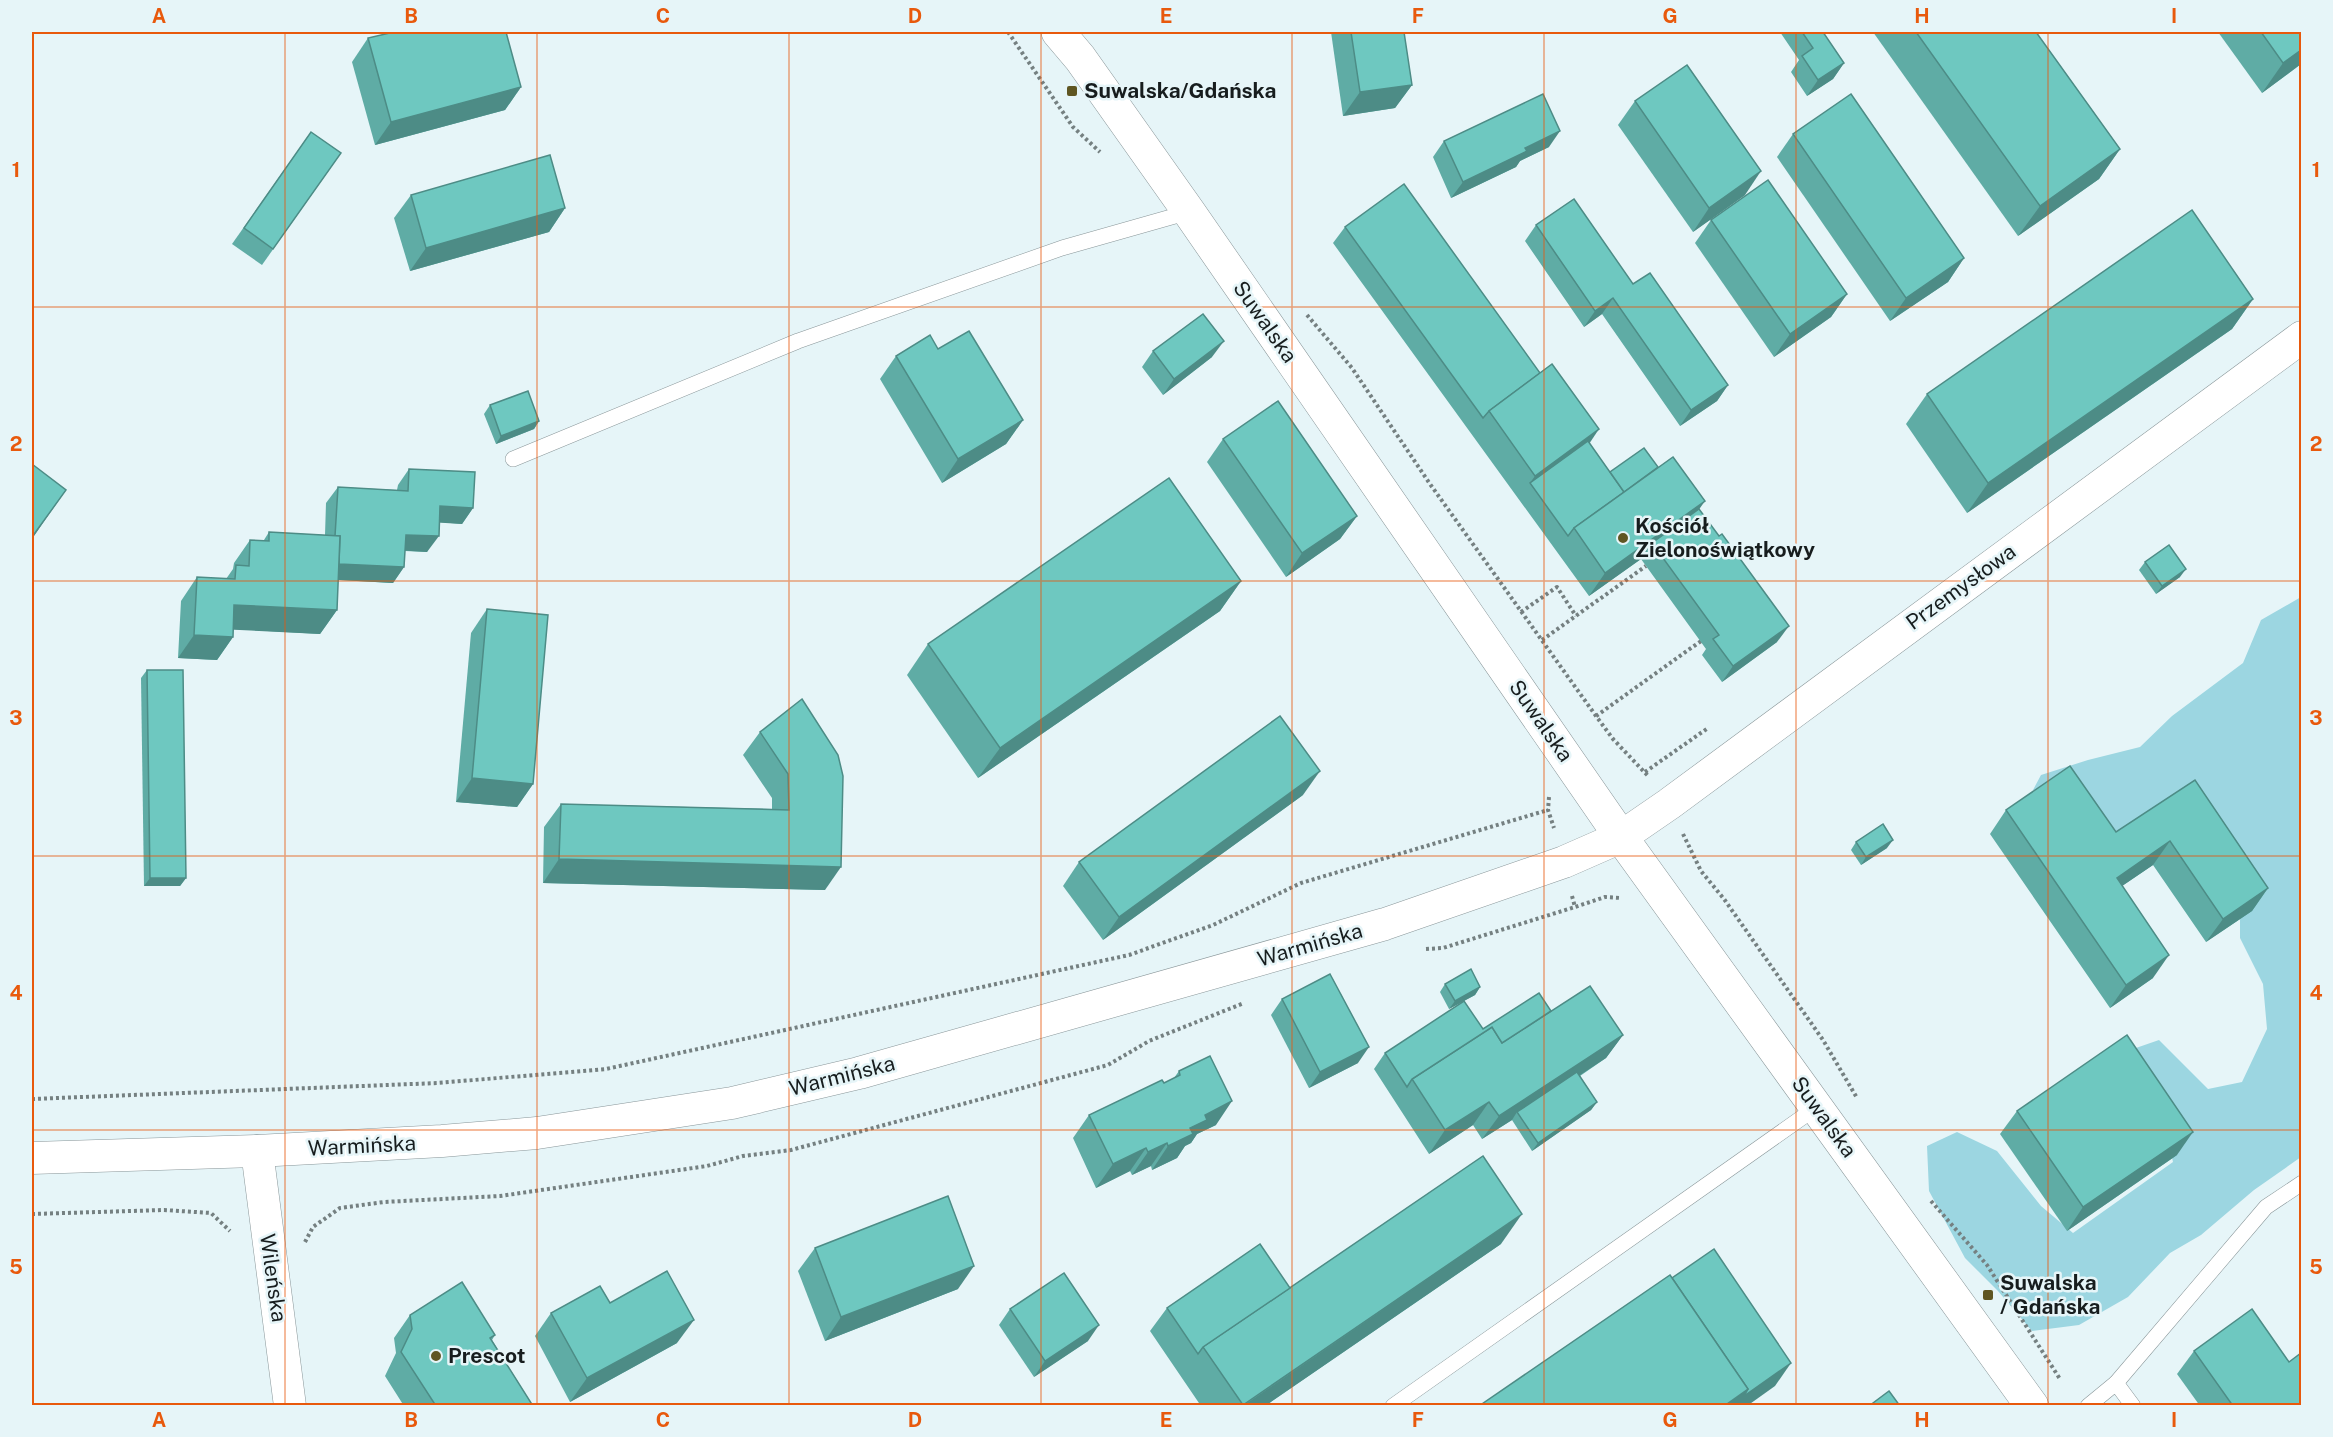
<svg xmlns="http://www.w3.org/2000/svg" width="2333" height="1437" viewBox="0 0 2333 1437" font-family="'Public Sans',sans-serif">
  <style>
    .green { fill: #9cd6e1 }
    .lines { fill: none; stroke-linecap: round; stroke-linejoin: round }
    .lane-casing { stroke: #899699; stroke-width: 16 }
    .street-casing { stroke: #899699; stroke-width: 33 }
    .secondary-casing { stroke: #899699; stroke-width: 34 }
    .path { stroke: #758081; stroke-width: 4; stroke-dasharray: 3 3; stroke-linecap: butt }
    .lane { stroke: #fff; stroke-width: 15 }
    .street { stroke: #fff; stroke-width: 32 }
    .secondary { stroke: #fff; stroke-width: 33 }
    .wall { fill: #5faca5 }
    .shaded-wall { fill: #4d8c86 }
    .building { fill: #6ec8c0; stroke: #4d8c86; stroke-width: 1.5 }
    .grid { fill: none; stroke: #e8590c; stroke-width: 1.5; stroke-opacity: 0.55 }
    .poi-dot { fill: #5f5622; stroke: #e6f5f8; stroke-width: 2 }
    .labels { text-anchor: middle; stroke-width: 5; stroke-linejoin: round; paint-order: stroke }
    .poi-label { font-size: 21px; font-weight: bold; fill: #171d1e; stroke: #e6f5f8; text-anchor: start }
    .street-label { font-size: 21px; fill: #171d1e; stroke: #e6f5f8 }
    .neatline { fill: none; stroke: #e8590c; stroke-width: 2 }
    .grid-label { font-size: 20px; text-anchor: middle; font-weight: bold; fill: #e8590c }
  </style>
  <rect width="100%" height="100%" fill="#e6f5f8"/>
  <path class="green" d="M2301,597V1157L2254,1190L2201,1235L2170,1253L2128,1297L2079,1325L2032,1331L1998,1291L1965,1258L1929,1191L1927,1146L1957,1132L1997,1151L2041,1206L2073,1233L2173,1162L2166,1130L2133,1049L2159,1040L2208,1089L2242,1082L2267,1029L2263,984L2240,938V898L2159,816L2110,833L2082,820L2033,790L2041,775L2088,760L2140,747L2172,716L2243,663L2261,620Z"/>
  <g class="lines">
    <defs>
      <g id="lane">
        <path d="M513,459L798,341L1062,248L1189,212"/>
        <path d="M2116,1383L2266,1207L2302,1183"/>
        <path d="M1393,1406L1817,1107"/>
        <path d="M2088,1406L2116,1383L2133,1406"/>
      </g>
      <g id="street">
        <path d="M257,1151L290,1406"/>
        <path d="M32,1158L257,1151L442,1141L537,1133L732,1103L859,1073L1385,924L1564,862L1621,837L1669,804L2302,337"/>
      </g>
      <path id="secondary" d="M1058,32L1080,58L1189,212L1621,837L2032,1406"/>
    </defs>
    <use href="#lane" class="lane-casing"/>
    <use href="#street" class="street-casing"/>
    <use href="#secondary" class="secondary-casing"/>
    <g class="path">
      <path d="M1008,32L1073,127L1100,152"/>
      <path d="M1307,315L1352,368L1430,484L1596,716L1613,739L1649,777"/>
      <path d="M1521,612L1557,587L1576,616"/>
      <path d="M1542,640L1646,566"/>
      <path d="M1596,716L1701,641"/>
      <path d="M1645,772L1708,728"/>
      <path d="M1549,797L1548,810L1554,828"/>
      <path d="M1683,834L1701,871L1724,899L1823,1040L1857,1098"/>
      <path d="M1572,896L1575,907L1605,897L1621,898"/>
      <path d="M1426,949L1443,948L1575,907"/>
      <path d="M32,1099L438,1083L606,1069L1129,955L1213,925L1301,883L1548,810"/>
      <path d="M1931,1201L1987,1265L2060,1379"/>
      <path d="M32,1214L164,1210L211,1213L230,1231"/>
      <path d="M305,1242L313,1227L340,1208L384,1202L500,1196L707,1166L743,1156L791,1150L1108,1065L1149,1041L1244,1003"/>
    </g>
    <use href="#lane" class="lane"/>
    <use href="#street" class="street"/>
    <use href="#secondary" class="secondary"/>
  </g>
  <g class="wall">
    <path d="M1331,32H1404L1412,85L1395,108L1343,116Z"/>
    <path d="M1780,32H1823L1844,63L1833,79L1807,96L1791,72L1799,60Z"/>
    <path d="M1873,32H2036L2120,149L2099,179L2018,236Z"/>
    <path d="M2218,32H2301V64L2262,93Z"/>
    <path d="M368,38L521,87L505,110L375,145L352,62Z"/>
    <path d="M1635,101L1745,195L1693,232L1618,125Z"/>
    <path d="M311,132L341,153L262,265L232,244Z"/>
    <path d="M1793,134L1964,258L1948,282L1890,321L1777,157Z"/>
    <path d="M1444,141L1549,147L1520,161L1516,167L1451,198L1433,157Z"/>
    <path d="M411,195L565,208L549,232L410,271L394,218Z"/>
    <path d="M1711,220L1847,294L1831,317L1774,357L1695,243Z"/>
    <path d="M1536,225L1633,284L1728,385L1717,401L1680,426L1602,314L1584,327L1525,241Z"/>
    <path d="M1345,227L1589,443L1610,472L1658,467L1699,509L1777,642L1722,682L1702,655L1706,649L1641,559L1589,596L1333,243Z"/>
    <path d="M2253,299L2232,329L1967,513L1906,424L1927,394Z"/>
    <path d="M938,349L1023,420L1006,444L942,483L880,379L896,356Z"/>
    <path d="M1153,351L1212,357L1163,395L1142,367Z"/>
    <path d="M490,405L539,421L534,429L496,444L484,414Z"/>
    <path d="M1223,439L1357,516L1340,539L1286,577L1207,462Z"/>
    <path d="M409,469L473,508L462,524L439,522L427,552L405,551L404,567L393,583L338,580L337,610L320,634L233,629V637L217,660L178,658L181,601L197,577L226,579L233,569L234,563L250,540H264L269,532L325,535L326,503L338,487L397,490L398,485Z"/>
    <path d="M2145,562L2180,577L2156,594L2139,570Z"/>
    <path d="M1241,581L1220,611L978,778L907,675L928,644Z"/>
    <path d="M487,609L533,784L517,807L456,802L471,633Z"/>
    <path d="M147,670L186,878L180,886H144L141,678Z"/>
    <path d="M760,732L838,755L825,890L543,883L544,827L561,804L772,809V798L743,755Z"/>
    <path d="M2195,780L2268,888L2252,911L2206,942L2153,865L2122,886L2153,978L2110,1008L1990,834L2006,810L2116,832Z"/>
    <path d="M1303,795L1103,940L1063,886L1079,862Z"/>
    <path d="M1856,842L1887,848L1861,865L1851,850Z"/>
    <path d="M1445,984L1480,987L1475,995L1449,1009L1440,992Z"/>
    <path d="M1282,999L1358,1063L1309,1088L1271,1015Z"/>
    <path d="M1551,1011L1623,1035L1606,1058L1580,1076L1597,1102L1591,1110L1532,1151L1512,1120L1482,1139L1473,1125L1429,1154L1374,1069L1385,1053Z"/>
    <path d="M1179,1071L1216,1125L1197,1134L1191,1143L1185,1146L1177,1158L1152,1170L1151,1166L1132,1175L1130,1171L1096,1188L1073,1138L1089,1115L1164,1083L1174,1078Z"/>
    <path d="M2017,1111L2177,1155L2067,1231L2000,1134Z"/>
    <path d="M1501,1244L1265,1406H1201L1150,1331L1167,1308L1290,1288Z"/>
    <path d="M815,1248L958,1289L825,1341L798,1271Z"/>
    <path d="M610,1303L677,1343L570,1402L535,1336L551,1313Z"/>
    <path d="M1010,1309L1088,1341L1034,1377L999,1325Z"/>
    <path d="M410,1315L495,1335L492,1340L533,1406H404L385,1376L396,1353L394,1338Z"/>
    <path d="M2194,1351L2301,1406H2200L2177,1374Z"/>
  </g>
  <g class="shaded-wall">
    <path d="M2301,50V64L2262,93L2283,63Z"/>
    <path d="M1844,63L1833,79L1807,96L1818,80Z"/>
    <path d="M1412,85L1395,108L1343,116L1360,92Z"/>
    <path d="M521,87L505,110L375,145L391,122Z"/>
    <path d="M1560,131L1549,147L1520,161L1516,167L1451,198L1463,182L1525,148Z"/>
    <path d="M2120,149L2099,179L2018,236L2040,206Z"/>
    <path d="M1761,171L1745,195L1693,232L1709,208Z"/>
    <path d="M565,208L549,232L410,271L426,248Z"/>
    <path d="M1964,258L1948,282L1890,321L1906,298Z"/>
    <path d="M1847,294L1831,317L1774,357L1790,334Z"/>
    <path d="M1613,298L1602,314L1584,327L1595,311Z"/>
    <path d="M2253,299L2232,329L1967,513L1988,483Z"/>
    <path d="M1224,341L1212,357L1163,395L1174,379Z"/>
    <path d="M1728,385L1717,401L1680,426L1691,410Z"/>
    <path d="M1023,420L1006,444L942,483L958,459Z"/>
    <path d="M539,421L534,429L496,444L501,436Z"/>
    <path d="M1599,429L1583,453L1530,483L1535,476Z"/>
    <path d="M66,490L45,520L32,539V537Z"/>
    <path d="M1705,501L1688,525L1652,543L1641,559L1589,596L1605,573Z"/>
    <path d="M440,506L473,508L462,524L429,522Z"/>
    <path d="M1357,516L1340,539L1286,577L1302,553Z"/>
    <path d="M406,535L439,536L427,552L395,550Z"/>
    <path d="M334,563L404,567L393,583L323,579Z"/>
    <path d="M2186,569L2180,577L2156,594L2162,586Z"/>
    <path d="M1241,581L1220,611L978,778L1000,748Z"/>
    <path d="M234,605L337,610L320,634L218,629Z"/>
    <path d="M1789,626L1777,642L1722,682L1733,666Z"/>
    <path d="M194,635L233,637L217,660L178,658Z"/>
    <path d="M1320,771L1303,795L1103,940L1119,917Z"/>
    <path d="M472,778L533,784L517,807L456,802Z"/>
    <path d="M1893,840L1887,848L1861,865L1866,857Z"/>
    <path d="M2170,841L2153,865L2100,901L2117,878Z"/>
    <path d="M559,859L841,867L825,890L543,883Z"/>
    <path d="M150,878H186L180,886H144Z"/>
    <path d="M2268,888L2252,911L2206,942L2223,919Z"/>
    <path d="M2169,955L2153,978L2110,1008L2126,985Z"/>
    <path d="M1480,987L1475,995L1449,1009L1455,1001Z"/>
    <path d="M1623,1035L1606,1058L1519,1115L1517,1112L1512,1120L1482,1139L1499,1116Z"/>
    <path d="M1369,1047L1358,1063L1309,1088L1320,1072Z"/>
    <path d="M1232,1101L1216,1125L1197,1134L1191,1143L1185,1146L1177,1158L1152,1170L1168,1146L1205,1115Z"/>
    <path d="M1489,1102L1473,1125L1429,1154L1445,1130Z"/>
    <path d="M1597,1102L1591,1110L1532,1151L1538,1143Z"/>
    <path d="M2193,1132L2177,1155L2067,1231L2083,1207Z"/>
    <path d="M1167,1143L1151,1166L1132,1175L1148,1152Z"/>
    <path d="M1146,1148L1130,1171L1096,1188L1113,1164Z"/>
    <path d="M1522,1214L1501,1244L1265,1406H1243Z"/>
    <path d="M974,1266L958,1289L825,1341L841,1317Z"/>
    <path d="M694,1320L677,1343L570,1402L587,1378Z"/>
    <path d="M1099,1325L1088,1341L1034,1377L1045,1361Z"/>
    <path d="M1791,1363L1775,1386L1747,1406H1724L1748,1389Z"/>
  </g>
  <g class="building">
    <path d="M394,32H506L521,87L391,122L368,38Z"/>
    <path d="M1351,32H1404L1412,85L1360,92Z"/>
    <path d="M1802,32H1823L1844,63L1818,80L1802,56L1813,48Z"/>
    <path d="M1916,32H2036L2120,149L2040,206Z"/>
    <path d="M2261,32H2301V50L2283,63Z"/>
    <path d="M1687,65L1761,171L1709,208L1635,101Z"/>
    <path d="M1543,94L1560,131L1525,148L1527,151L1463,182L1444,141Z"/>
    <path d="M1851,94L1964,258L1906,298L1793,134Z"/>
    <path d="M311,132L341,153L273,249L244,228Z"/>
    <path d="M550,155L565,208L426,248L411,195Z"/>
    <path d="M1768,180L1847,294L1790,334L1711,220Z"/>
    <path d="M1404,184L1540,373L1489,411L1483,418L1345,227Z"/>
    <path d="M1574,199L1633,284L1650,273L1728,385L1691,410L1613,298L1595,311L1536,225Z"/>
    <path d="M2192,210L2253,299L1988,483L1927,394Z"/>
    <path d="M1203,314L1224,341L1174,379L1153,351Z"/>
    <path d="M969,331L1023,420L958,459L896,356L930,335L938,349Z"/>
    <path d="M1552,364L1599,429L1535,476L1489,411Z"/>
    <path d="M528,391L539,421L501,436L490,405Z"/>
    <path d="M1278,401L1357,516L1302,553L1223,439Z"/>
    <path d="M1588,441L1624,492L1574,528L1568,536L1530,483Z"/>
    <path d="M1644,448L1658,467L1624,492L1610,472Z"/>
    <path d="M1673,457L1705,501L1605,573L1574,528Z"/>
    <path d="M32,464L66,490L32,537Z"/>
    <path d="M409,469L475,472L473,508L440,506L439,536L406,535L404,567L339,564L340,536H335L338,487L408,491Z"/>
    <path d="M1169,478L1241,581L1000,748L928,644Z"/>
    <path d="M1699,509L1719,536L1722,534L1789,626L1733,666L1713,639L1719,635L1652,543Z"/>
    <path d="M269,532L340,536L337,610L234,605L233,637L194,635L197,577L235,579L236,565L249,566L250,540L269,541Z"/>
    <path d="M2169,545L2186,569L2162,586L2145,562Z"/>
    <path d="M487,609L548,615L533,784L472,778Z"/>
    <path d="M147,670H183L186,878H150Z"/>
    <path d="M802,699L838,755L843,776L841,867L559,859L561,804L789,810L788,774L760,732Z"/>
    <path d="M1280,716L1320,771L1119,917L1079,862Z"/>
    <path d="M2070,766L2116,832L2195,780L2268,888L2223,919L2170,841L2117,878L2169,955L2126,985L2006,810Z"/>
    <path d="M1883,824L1893,840L1866,857L1856,842Z"/>
    <path d="M1471,969L1480,987L1455,1001L1445,984Z"/>
    <path d="M1330,974L1369,1047L1320,1072L1282,999Z"/>
    <path d="M1590,986L1623,1035L1499,1116L1489,1102L1445,1130L1412,1079L1492,1027L1502,1043Z"/>
    <path d="M1539,993L1551,1011L1502,1043L1492,1027L1412,1079L1407,1087L1385,1053L1464,1001L1483,1029Z"/>
    <path d="M2127,1035L2193,1132L2083,1207L2017,1111Z"/>
    <path d="M1210,1056L1232,1101L1205,1115L1207,1120L1190,1128L1193,1134L1168,1146L1167,1143L1148,1152L1146,1148L1113,1164L1089,1115L1162,1080L1164,1083L1180,1075L1179,1071Z"/>
    <path d="M1577,1072L1597,1102L1538,1143L1517,1112Z"/>
    <path d="M1483,1156L1522,1214L1243,1405L1203,1347Z"/>
    <path d="M948,1196L974,1266L841,1317L815,1248Z"/>
    <path d="M1260,1244L1290,1288L1203,1347L1198,1354L1167,1308Z"/>
    <path d="M1714,1249L1791,1363L1744,1396L1748,1389L1672,1278Z"/>
    <path d="M667,1271L694,1320L587,1378L551,1313L600,1286L610,1303Z"/>
    <path d="M1064,1273L1099,1325L1045,1361L1010,1309Z"/>
    <path d="M1670,1275L1748,1389L1724,1406H1479Z"/>
    <path d="M462,1282L495,1335L490,1338L533,1406H436L401,1352L412,1329L410,1315Z"/>
    <path d="M2252,1309L2289,1362L2301,1353V1406H2233L2194,1351Z"/>
    <path d="M1889,1391L1900,1406H1869Z"/>
  </g>
  <path class="grid" d="M285,32V1406M537,32V1406M789,32V1406M1041,32V1406M1292,32V1406M1544,32V1406M1796,32V1406M2048,32V1406M32,307H2302M32,581H2302M32,856H2302M32,1130H2302"/>
  <g class="poi-dot">
    <rect x="1066" y="85" width="12" height="12" rx="3"/>
    <circle cx="1623" cy="538" r="6"/>
    <rect x="1982" y="1289" width="12" height="12" rx="3"/>
    <circle cx="436" cy="1356" r="6"/>
  </g>
  <g class="labels">
    <g class="poi-label">
      <text x="1084" y="98">Suwalska/Gdańska</text>
      <text x="1635" y="533">Kościół<tspan x="1635" dy="24">Zielonoświątkowy</tspan></text>
      <text x="2000" y="1290">Suwalska<tspan x="2000" dy="24">/ Gdańska</tspan></text>
      <text x="448" y="1363">Prescot</text>
    </g>
    <g class="street-label">
      <text transform="translate(1265 322) rotate(55)" y="7">Suwalska</text>
      <text transform="translate(1961 587) rotate(-36)" y="7">Przemysłowa</text>
      <text transform="translate(1541 721) rotate(55)" y="7">Suwalska</text>
      <text transform="translate(1310 945) rotate(-16)" y="7">Warmińska</text>
      <text transform="translate(842 1076) rotate(-14)" y="7">Warmińska</text>
      <text transform="translate(1824 1117) rotate(54)" y="7">Suwalska</text>
      <text transform="translate(362 1146) rotate(-3)" y="7">Warmińska</text>
      <text transform="translate(273 1278) rotate(82)" y="7">Wileńska</text>
    </g>
  </g>
  <rect width="2333" height="1437" fill="none" stroke="#e6f5f8" stroke-width="66"/>
  <rect x="33" y="33" width="2267" height="1371" class="neatline"/>
  <g class="grid-label">
    <text x="159" y="23">A</text>
    <text x="411" y="23">B</text>
    <text x="663" y="23">C</text>
    <text x="915" y="23">D</text>
    <text x="1166" y="23">E</text>
    <text x="1418" y="23">F</text>
    <text x="1670" y="23">G</text>
    <text x="1922" y="23">H</text>
    <text x="2174" y="23">I</text>
    <text x="16" y="177">1</text>
    <text x="2316" y="177">1</text>
    <text x="16" y="451">2</text>
    <text x="2316" y="451">2</text>
    <text x="16" y="725">3</text>
    <text x="2316" y="725">3</text>
    <text x="16" y="1000">4</text>
    <text x="2316" y="1000">4</text>
    <text x="16" y="1274">5</text>
    <text x="2316" y="1274">5</text>
    <text x="159" y="1427">A</text>
    <text x="411" y="1427">B</text>
    <text x="663" y="1427">C</text>
    <text x="915" y="1427">D</text>
    <text x="1166" y="1427">E</text>
    <text x="1418" y="1427">F</text>
    <text x="1670" y="1427">G</text>
    <text x="1922" y="1427">H</text>
    <text x="2174" y="1427">I</text>
  </g>
</svg>
